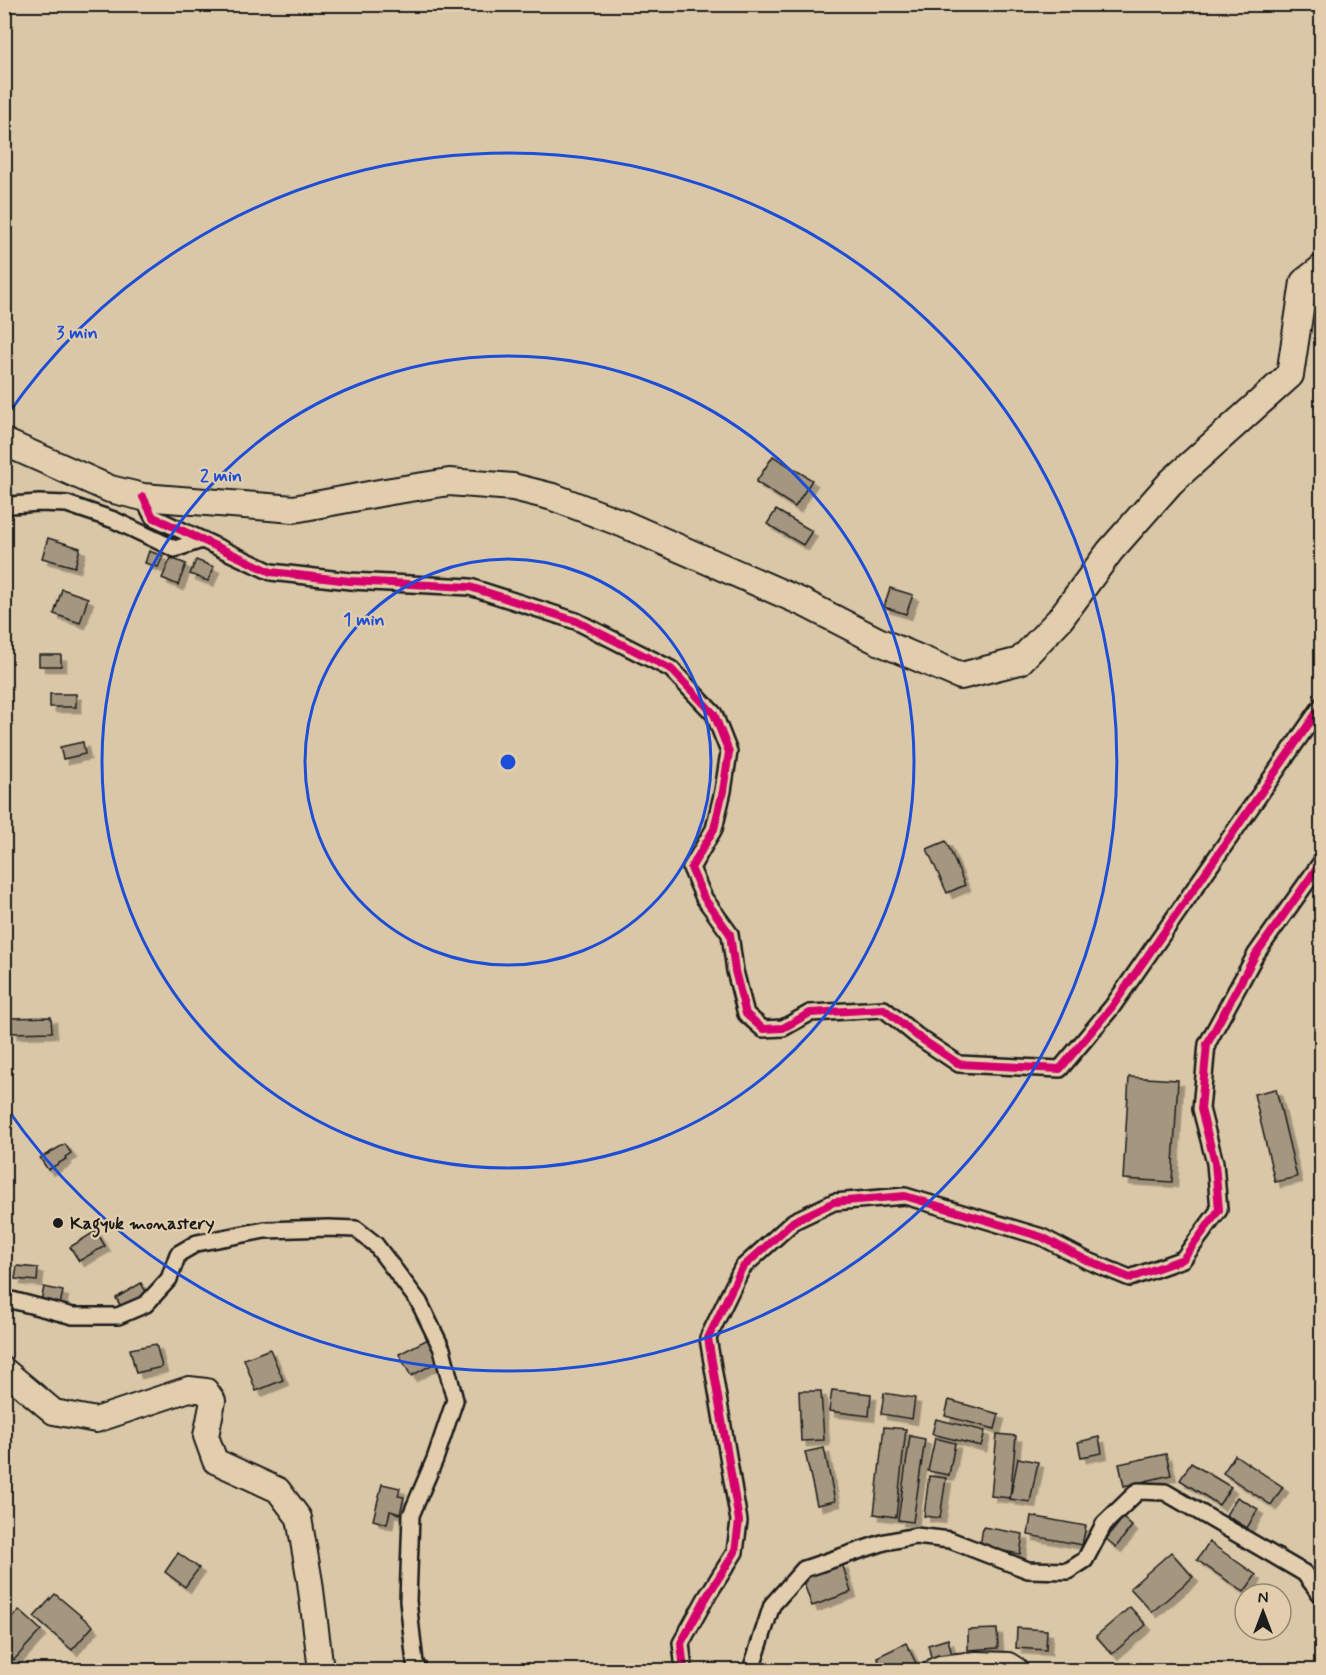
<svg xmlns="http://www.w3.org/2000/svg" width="1326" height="1675" viewBox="0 0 1326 1675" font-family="Mynerve,sans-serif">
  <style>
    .building { fill: #a59680; stroke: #1c1c1c; stroke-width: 1.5; filter: url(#shadow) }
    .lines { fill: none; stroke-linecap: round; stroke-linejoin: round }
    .minor-casing { stroke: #1c1c1c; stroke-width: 20 }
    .primary-casing { stroke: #1c1c1c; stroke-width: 28 }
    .trunk-casing { stroke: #1c1c1c; stroke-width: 30 }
    .minor { stroke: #e2cead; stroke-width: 15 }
    .primary { stroke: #e2cead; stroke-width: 24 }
    .trunk { stroke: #e2cead; stroke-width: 26 }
    .cycleway-casing { stroke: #e2cead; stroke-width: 11 }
    .cycleway { stroke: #d6006c; stroke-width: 8 }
    .ring { fill: none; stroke: #1d4ed8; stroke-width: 3 }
    .poi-dot { fill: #1c1c1c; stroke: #e2cead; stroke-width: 2 }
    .labels { text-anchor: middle; stroke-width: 4.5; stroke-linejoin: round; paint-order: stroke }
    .poi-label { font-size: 18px; font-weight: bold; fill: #1c1c1c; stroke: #e2cead; text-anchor: start }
    .centre { fill: #1d4ed8; stroke: #e2cead; stroke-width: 3 }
    .ring-label { font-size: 18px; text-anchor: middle; font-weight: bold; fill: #1d4ed8; stroke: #e2cead; stroke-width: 4.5; stroke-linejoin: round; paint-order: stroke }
  </style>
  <defs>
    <filter id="shadow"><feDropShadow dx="5.5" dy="5.5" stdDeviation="0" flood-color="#0004"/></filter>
  </defs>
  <rect width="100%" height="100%" fill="#dac7a7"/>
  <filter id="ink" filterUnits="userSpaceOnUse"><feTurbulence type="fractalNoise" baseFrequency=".0167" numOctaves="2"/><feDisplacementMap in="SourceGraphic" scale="12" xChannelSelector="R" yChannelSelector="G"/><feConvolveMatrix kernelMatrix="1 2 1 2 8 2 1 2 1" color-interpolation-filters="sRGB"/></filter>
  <g filter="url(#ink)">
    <g class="building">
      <path d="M773,456L812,480L795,507L756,482Z"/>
      <path d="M776,510L812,531L803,545L767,524Z"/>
      <path d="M48,538L80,548L75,567L42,558Z"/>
      <path d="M149,551L163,556L158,567L145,563Z"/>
      <path d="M171,558L186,564L178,585L162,578Z"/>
      <path d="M196,560L214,567L208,581L190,574Z"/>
      <path d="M890,588L913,595L906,614L884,607Z"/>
      <path d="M62,589L88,598L80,623L54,614Z"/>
      <rect x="39" y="655" width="22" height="11"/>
      <rect x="50" y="694" width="26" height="13"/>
      <path d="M83,742L85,754L63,759L60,747Z"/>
      <path d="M946,841L965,885L947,893L927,849Z"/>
      <path d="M51,1017L52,1032L12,1033L11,1018Z"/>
      <path d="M1129,1077L1178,1080L1172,1182L1123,1179Z"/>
      <path d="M1276,1089L1297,1177L1275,1182L1254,1094Z"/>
      <path d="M65,1144L71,1153L65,1157L66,1159L48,1170L40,1158Z"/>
      <path d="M96,1231L105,1246L79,1261L70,1247Z"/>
      <path d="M17,1266L38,1268L37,1281L15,1279Z"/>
      <path d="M141,1283L148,1295L123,1310L116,1298Z"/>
      <path d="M44,1287L63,1291L60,1305L41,1301Z"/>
      <path d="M428,1339L439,1361L411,1376L399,1354Z"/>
      <path d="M156,1344L162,1367L136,1373L130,1349Z"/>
      <path d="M270,1349L283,1380L256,1391L244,1359Z"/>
      <path d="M832,1390L871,1394L869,1416L829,1411Z"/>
      <path d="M799,1391H821L824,1440L801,1441Z"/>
      <path d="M884,1393L915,1398L912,1419L881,1414Z"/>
      <path d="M949,1400L999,1414L995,1429L945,1416Z"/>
      <path d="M936,1419L985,1431L981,1446L932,1434Z"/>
      <path d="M884,1427L906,1429L896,1517L874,1514Z"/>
      <path d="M997,1434L1016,1436L1010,1498L991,1496Z"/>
      <path d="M910,1436L925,1439L913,1522L898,1520Z"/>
      <path d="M1099,1437L1102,1453L1081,1457L1078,1442Z"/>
      <path d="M935,1438L955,1443L949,1475L928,1471Z"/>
      <path d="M824,1448L835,1501L817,1505L805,1452Z"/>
      <path d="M1166,1454L1171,1475L1124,1486L1119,1464Z"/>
      <path d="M1235,1455L1283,1487L1271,1505L1223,1473Z"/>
      <path d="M1018,1458L1038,1462L1030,1502L1010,1499Z"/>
      <path d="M1191,1463L1231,1487L1219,1505L1180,1480Z"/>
      <path d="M929,1476L946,1478L940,1518L924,1516Z"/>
      <path d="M382,1484L400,1488L398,1496L404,1497L400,1514L390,1511L387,1524L373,1520Z"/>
      <path d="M1237,1497L1258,1509L1247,1528L1226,1515Z"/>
      <path d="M1031,1516L1086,1526L1082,1545L1028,1535Z"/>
      <path d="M1123,1518L1132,1526L1116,1547L1106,1539Z"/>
      <path d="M983,1527L1023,1534L1020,1554L980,1547Z"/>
      <path d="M1209,1542L1256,1575L1244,1592L1197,1560Z"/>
      <path d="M1171,1552L1193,1577L1152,1612L1130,1588Z"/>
      <path d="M178,1553L199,1568L185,1587L165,1572Z"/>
      <path d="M842,1563L851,1592L812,1606L802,1578Z"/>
      <path d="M55,1594L93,1626L72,1650L34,1617Z"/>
      <path d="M1130,1607L1146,1625L1112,1654L1096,1636Z"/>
      <path d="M19,1610L41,1630L14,1660L4,1651V1637L12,1629L6,1624Z"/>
      <path d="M1017,1628L1047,1630L1046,1650L1016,1648Z"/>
      <path d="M997,1629L998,1648L968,1650V1630Z"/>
      <path d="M948,1639L952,1655L932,1661L928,1645Z"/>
      <path d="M906,1643L918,1667L911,1670H883L877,1657Z"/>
    </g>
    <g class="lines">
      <defs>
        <g id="minor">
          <path d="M143,497L153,517L271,572L350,581L470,587L576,621L671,669L714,714L729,752L723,791L714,829L691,868L704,898L730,934L735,971L746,1014L763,1029L783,1028L810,1013L884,1009L917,1036L959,1064L1060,1069L1112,1007L1322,705"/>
          <path d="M4,508L11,505L39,503L67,504L114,520L175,549L202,540"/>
          <path d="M4,1298L73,1316H118L146,1304L169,1279L178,1254L197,1243L265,1230L328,1228L356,1229L375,1244L419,1302L442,1349L455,1400L435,1459L411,1515L408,1601L415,1663L419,1670"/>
          <path d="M684,1670L681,1643L706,1598L735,1552L739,1521L708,1338L742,1268L794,1221L834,1202L905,1196L1042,1237L1086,1260L1130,1278L1183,1259L1219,1210L1215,1163L1201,1109L1207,1044L1256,954L1322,861"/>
          <path d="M751,1670L772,1605L804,1569L885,1542L916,1536L950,1540L1028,1570L1068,1571L1085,1560L1104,1524L1138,1491L1165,1492L1304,1573L1322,1596"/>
        </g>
        <g id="primary">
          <path d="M4,1370L54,1412L96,1420L189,1389L206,1391L213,1401L206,1436L215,1461L278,1490L299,1518L310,1582L321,1670"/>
          <path d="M936,1670L941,1668L976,1664L1008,1665L1016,1670"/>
        </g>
        <path id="trunk" d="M4,442L110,489L143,497L294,509L385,492L449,482L513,487L553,497L624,524L804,603L878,641L961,676L1020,661L1060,619L1110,551L1171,482L1290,375L1304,282L1322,268"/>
      </defs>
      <use href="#minor" class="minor-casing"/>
      <use href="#primary" class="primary-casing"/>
      <use href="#trunk" class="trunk-casing"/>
      <use href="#minor" class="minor"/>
      <use href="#primary" class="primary"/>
      <use href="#trunk" class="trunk"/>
      <defs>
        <g id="cycleway">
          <path d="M143,497L153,517L271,572L350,581L470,587L576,621L671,669L714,714L729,752L723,791L714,829L691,868L704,898L730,934L735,971L746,1014L763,1029L783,1028L810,1013L884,1009L917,1036L959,1064L1060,1069L1112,1007L1322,705"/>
          <path d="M684,1670L681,1643L706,1598L735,1552L739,1521L708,1338L742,1268L794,1221L834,1202L905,1196L1042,1237L1086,1260L1130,1278L1183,1259L1219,1210L1215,1163L1201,1109L1207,1044L1256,954L1322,861"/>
        </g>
      </defs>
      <use href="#cycleway" class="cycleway-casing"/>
      <use href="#cycleway" class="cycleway"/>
    </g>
  </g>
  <g class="ring">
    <circle cx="508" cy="762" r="203"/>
    <circle cx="508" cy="762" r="406"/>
    <path d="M6 417A609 609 0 1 1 6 1107"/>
  </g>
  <circle class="poi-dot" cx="58" cy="1223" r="6"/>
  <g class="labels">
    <g class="poi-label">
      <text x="70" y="1229">Kagyuk monastery</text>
    </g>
  </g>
  <circle cx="508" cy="762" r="9" class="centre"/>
  <g class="ring-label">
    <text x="77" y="338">3 min</text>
    <text x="221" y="481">2 min</text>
    <text x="364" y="625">1 min</text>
  </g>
  <rect width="1326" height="1675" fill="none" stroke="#e2cead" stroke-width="24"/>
  <rect x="12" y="12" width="1302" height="1651" fill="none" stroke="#1c1c1c" stroke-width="2" filter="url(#ink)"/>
  <g transform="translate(1263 1612)"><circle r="28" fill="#e2cead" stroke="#938773" stroke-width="1.5"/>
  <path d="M0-4.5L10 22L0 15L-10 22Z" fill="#1c1c1c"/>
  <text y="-9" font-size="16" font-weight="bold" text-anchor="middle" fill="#1c1c1c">N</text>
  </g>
</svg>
